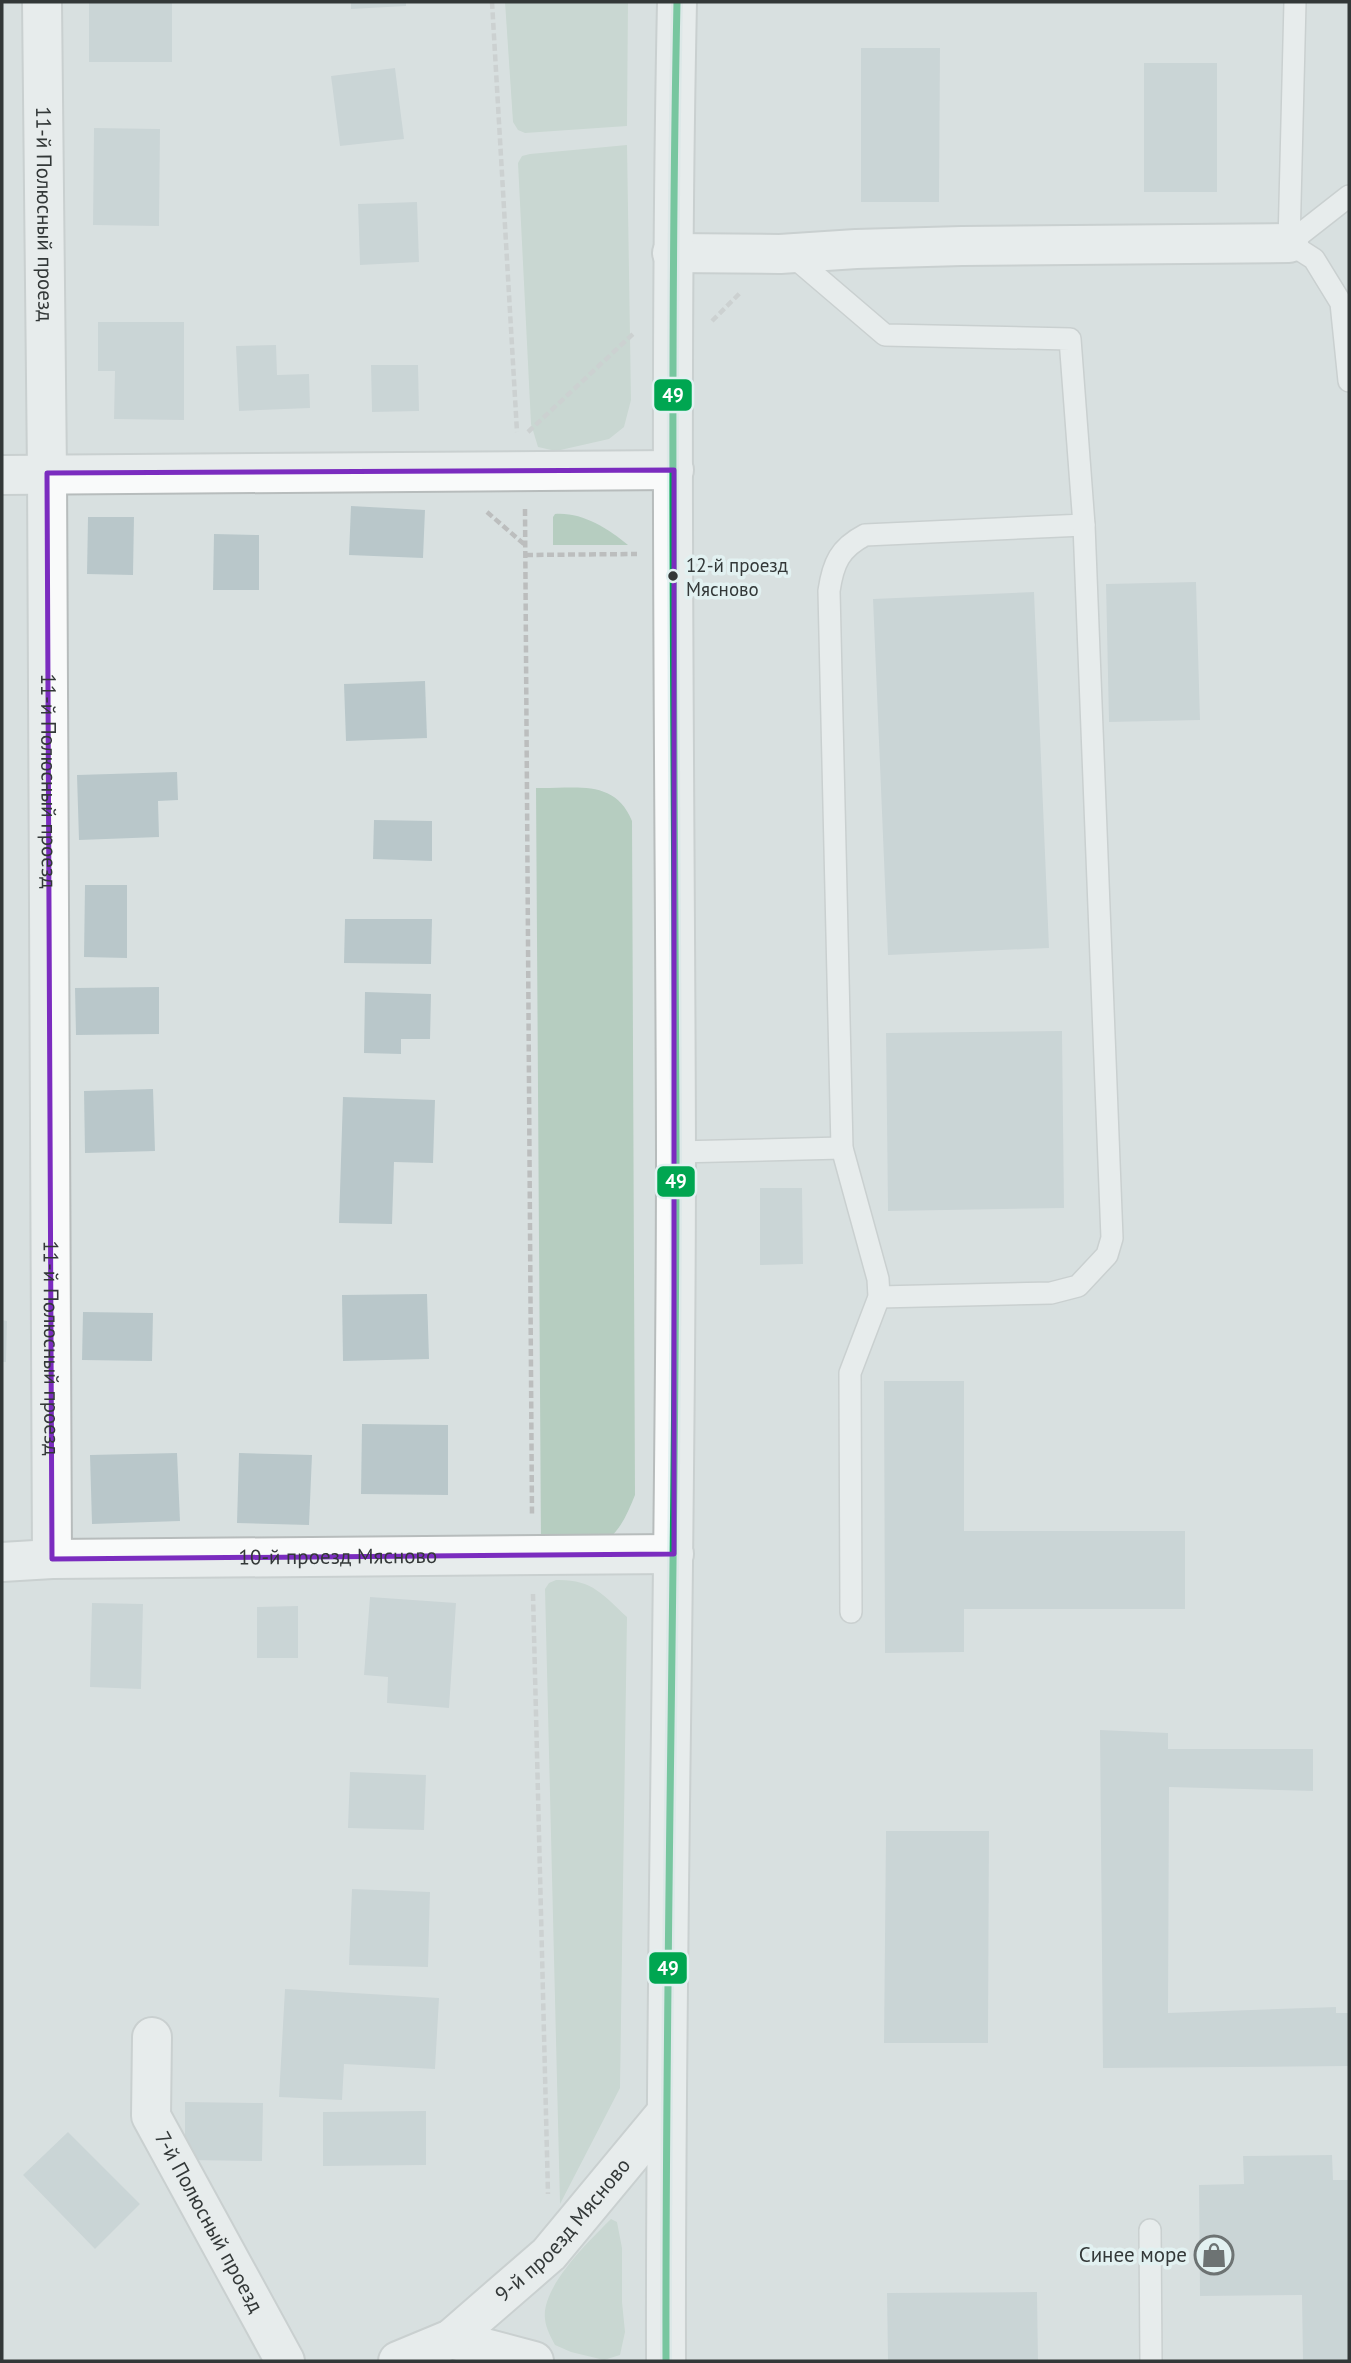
<svg xmlns="http://www.w3.org/2000/svg" width="1351" height="2363" viewBox="0 0 1351 2363" font-family="'PT Sans',sans-serif">
  <style>
    .green { fill: #b6cdc0 }
    .building { fill: #b9c7ca }
    .lines { fill: none; stroke-linecap: round; stroke-linejoin: round }
    .lane-casing { stroke: #b7bcbc; stroke-width: 24 }
    .street-casing { stroke: #b7bcbc; stroke-width: 42 }
    .secondary-casing { stroke: #b7bcbc; stroke-width: 42 }
    .path { stroke: #bcbebe; stroke-width: 4.5; stroke-dasharray: 7 3.5; stroke-linecap: butt }
    .lane { stroke: #f9fafa; stroke-width: 21 }
    .street { stroke: #f9fafa; stroke-width: 38 }
    .secondary { stroke: #f9fafa; stroke-width: 38 }
    .bus-1-casing { stroke: #e2f1f1; stroke-width: 12 }
    .bus-1 { stroke: #00a651; stroke-width: 7 }
    .marked { fill: none; stroke: #7b2cbf; stroke-width: 5; stroke-linejoin: round }
    .bus-dot { fill: #333838; stroke: #e2f1f1; stroke-width: 2.5 }
    .labels { text-anchor: middle; stroke-width: 7; stroke-linejoin: round; paint-order: stroke }
    .bus-label { font-size: 19px; fill: #333838; stroke: #e2f1f1; text-anchor: start }
    .street-label { font-size: 21px; fill: #333838; stroke: #e2f1f1 }
    .poi-label { font-size: 21px; fill: #333838; stroke: #e2f1f1; text-anchor: end }
    .line-badge { stroke: #e2f1f1; stroke-width: 2.5 }
    .badge-label { font-size: 19px; text-anchor: middle; font-weight: bold; fill: #fff }
  </style>
  <rect width="100%" height="100%" fill="#d8e0e0"/>
  <g class="green">
    <path d="M505,2H628L627,126L525,133L518,130L513,122Z"/>
    <path d="M627,145L631,400L624,427L609,439L556,451L538,447L531,424L518,163L522,156L530,154Z"/>
    <path d="M555,514C582,512 607,528 628,545H553V517Z"/>
    <path d="M536,788C575,789 615,778 632,821L635,1495C628,1512 622,1528 607,1540L541,1541Z"/>
    <path d="M556,1580C592,1579 602,1594 627,1617L620,2088L560,2204L545,1589L549,1583Z"/>
    <path d="M611,2219L617,2222L622,2248V2302L625,2332L620,2355L604,2360L571,2352L555,2345C551,2337 546,2329 545,2319C541,2287 589,2241 611,2219Z"/>
  </g>
  <g class="building">
    <rect x="89" y="2" width="83" height="60"/>
    <path d="M351,2H406V6L351,9Z"/>
    <path d="M861,48H940L939,202H861Z"/>
    <rect x="1144" y="63" width="73" height="129"/>
    <path d="M395,68L404,139L340,146L331,76Z"/>
    <path d="M94,128L160,129L159,226L93,225Z"/>
    <path d="M417,202L419,262L360,265L358,204Z"/>
    <path d="M98,322H184V420L114,419L115,371H98Z"/>
    <path d="M276,345L277,375L309,374L310,408L239,411L236,346Z"/>
    <path d="M371,365H418L419,411L372,412Z"/>
    <path d="M351,506L425,510L423,558L349,555Z"/>
    <path d="M88,517H134L133,575L87,574Z"/>
    <path d="M214,534L259,535V590H213Z"/>
    <path d="M1196,582L1200,720L1109,722L1106,584Z"/>
    <path d="M1034,592L1049,948L888,955L873,599Z"/>
    <path d="M425,681L427,738L346,741L344,684Z"/>
    <path d="M177,772L178,800L158,801L159,837L79,840L77,775Z"/>
    <path d="M374,820L432,821V861L373,859Z"/>
    <path d="M85,885H127V958L84,957Z"/>
    <path d="M345,919H432L431,964L344,963Z"/>
    <path d="M159,987V1034L76,1035L75,988Z"/>
    <path d="M365,992L431,994L430,1039H401V1054L364,1053Z"/>
    <path d="M1062,1031L1064,1208L888,1211L886,1033Z"/>
    <path d="M153,1089L155,1151L85,1153L84,1091Z"/>
    <path d="M343,1097L435,1100L433,1163L394,1162L392,1224L339,1223Z"/>
    <path d="M760,1188H802L803,1264L760,1265Z"/>
    <path d="M427,1294L429,1359L343,1361L342,1295Z"/>
    <path d="M83,1312L153,1313L152,1361L82,1360Z"/>
    <path d="M2,1320L7,1321L6,1362H2Z"/>
    <path d="M884,1381H964V1531H1185V1609H964V1652L885,1653Z"/>
    <path d="M362,1424L448,1425V1495L361,1494Z"/>
    <path d="M177,1453L180,1521L92,1524L90,1455Z"/>
    <path d="M239,1453L312,1455L309,1525L237,1523Z"/>
    <path d="M370,1597L456,1603L449,1708L387,1703L388,1677L364,1675Z"/>
    <path d="M92,1603L143,1604L141,1689L90,1687Z"/>
    <path d="M298,1606V1658H257V1607Z"/>
    <path d="M1100,1730L1168,1733V1749H1313V1791L1169,1787L1168,2013L1336,2007V2013H1349V2066L1103,2068Z"/>
    <path d="M350,1772L426,1775L424,1830L348,1828Z"/>
    <path d="M886,1831H989L988,2043H884Z"/>
    <path d="M352,1889L430,1892L428,1967L349,1965Z"/>
    <path d="M285,1989L439,1998L435,2069L344,2064L342,2100L279,2097Z"/>
    <path d="M185,2102L263,2103L262,2161L185,2160Z"/>
    <path d="M426,2111V2165L323,2166V2112Z"/>
    <path d="M68,2132L140,2204L95,2249L23,2175Z"/>
    <path d="M1332,2155L1333,2180H1349V2361H1303L1302,2295L1200,2296L1199,2185L1244,2184L1243,2156Z"/>
    <path d="M1037,2292L1038,2361H888L887,2293Z"/>
  </g>
  <g class="lines">
    <defs>
      <g id="lane">
        <path d="M1289,243L1295,2"/>
        <path d="M1289,243L1314,259L1341,303L1349,381"/>
        <path d="M1289,243L1349,196"/>
        <path d="M789,253L885,335L1070,339L1084,525L865,535C840,548 833,563 829,591L842,1148L878,1279L879,1297L850,1373L851,1612"/>
        <path d="M676,1152L842,1148"/>
        <path d="M879,1297L1051,1293L1078,1286L1107,1255L1112,1238L1084,525"/>
        <path d="M1150,2230L1151,2361"/>
      </g>
      <g id="street">
        <path id="s1" d="M42,2L47,473L52,1559"/>
        <path d="M672,253L780,254L856,249L962,246L1289,243"/>
        <path d="M2,475L674,470"/>
        <path id="s2" d="M2,1562L52,1559L674,1554"/>
        <path id="s3" d="M152,2037L151,2116L285,2361"/>
        <path d="M451,2339L534,2361"/>
        <path id="s4" d="M398,2361L451,2339L549,2254L666,2113"/>
      </g>
      <path id="secondary" d="M666,2361C665,1958 676,1555 676,1152C675,768 669,385 677,2"/>
    </defs>
    <use href="#lane" class="lane-casing"/>
    <use href="#street" class="street-casing"/>
    <use href="#secondary" class="secondary-casing"/>
    <g class="path">
      <path d="M492,2L517,432"/>
      <path d="M712,321L740,293"/>
      <path d="M528,432L634,333"/>
      <path d="M525,509L532,1516"/>
      <path d="M487,512L525,545"/>
      <path d="M526,555L637,554"/>
      <path d="M533,1594L548,2194"/>
    </g>
    <use href="#lane" class="lane"/>
    <use href="#street" class="street"/>
    <use href="#secondary" class="secondary"/>
    <defs>
      <path id="bus-1" d="M666,2361C665,1958 676,1555 676,1152C675,768 669,385 677,2"/>
    </defs>
    <use href="#bus-1" class="bus-1-casing"/>
    <use href="#bus-1" class="bus-1"/>
  </g>
  <path d="M0 0H1351V2363H0ZM674,470V1554L52,1559L47,473Z" fill="#d8e0e0" fill-opacity=".55" fill-rule="evenodd"/>
  <path class="marked" d="M674,470V1554L52,1559L47,473Z"/>
  <defs>
    <symbol id="shop-ring" viewBox="-11 -11 22 22"><circle r="9.5" fill="#e2f1f1" stroke="#6d7373" stroke-width="1.5"/><path d="M-5-2.5h2.3a2.7 3.5 0 0 1 5.4 0H5L5.5 6h-11ZM-1.5-2.5h3a1.5 2.3 0 0 0-3 0Z" fill="#6d7373"/></symbol>
  </defs>
  <g fill-rule="evenodd">
    <use href="#shop-ring" x="1192" y="2233" width="44" height="44"/>
  </g>
  <circle class="bus-dot" cx="673" cy="576" r="6"/>
  <g class="labels">
    <g class="bus-label">
      <text x="686" y="572">12-й проезд<tspan x="686" dy="24">Мясново</tspan></text>
    </g>
    <g class="street-label">
      <text dy="7" stroke="none"><textPath href="#s1" startOffset="212">11-й Полюсный проезд</textPath></text>
      <text dy="7" stroke="none"><textPath href="#s1" startOffset="779">11-й Полюсный проезд</textPath></text>
      <text dy="7" stroke="none"><textPath href="#s1" startOffset="1346">11-й Полюсный проезд</textPath></text>
      <text dy="7" stroke="none"><textPath href="#s2" startOffset="336">10-й проезд Мясново</textPath></text>
      <text dy="7" stroke="none"><textPath href="#s3" startOffset="200">7-й Полюсный проезд</textPath></text>
      <text dy="7" stroke="none"><textPath href="#s4" startOffset="214">9-й проезд Мясново</textPath></text>
    </g>
    <g class="poi-label">
      <text x="1187" y="2262">Синее море</text>
    </g>
  </g>
  <g class="line-badge">
    <rect x="653" y="378" width="40" height="34" rx="7" fill="#00a651"/>
    <rect x="656" y="1165" width="40" height="33" rx="7" fill="#00a651"/>
    <rect x="648" y="1951" width="40" height="34" rx="7" fill="#00a651"/>
  </g>
  <g class="badge-label">
    <text x="673" y="402">49</text>
    <text x="676" y="1188">49</text>
    <text x="668" y="1975">49</text>
  </g>
  <rect width="1351" height="2363" fill="none" stroke="#333838" stroke-width="7"/>
</svg>
